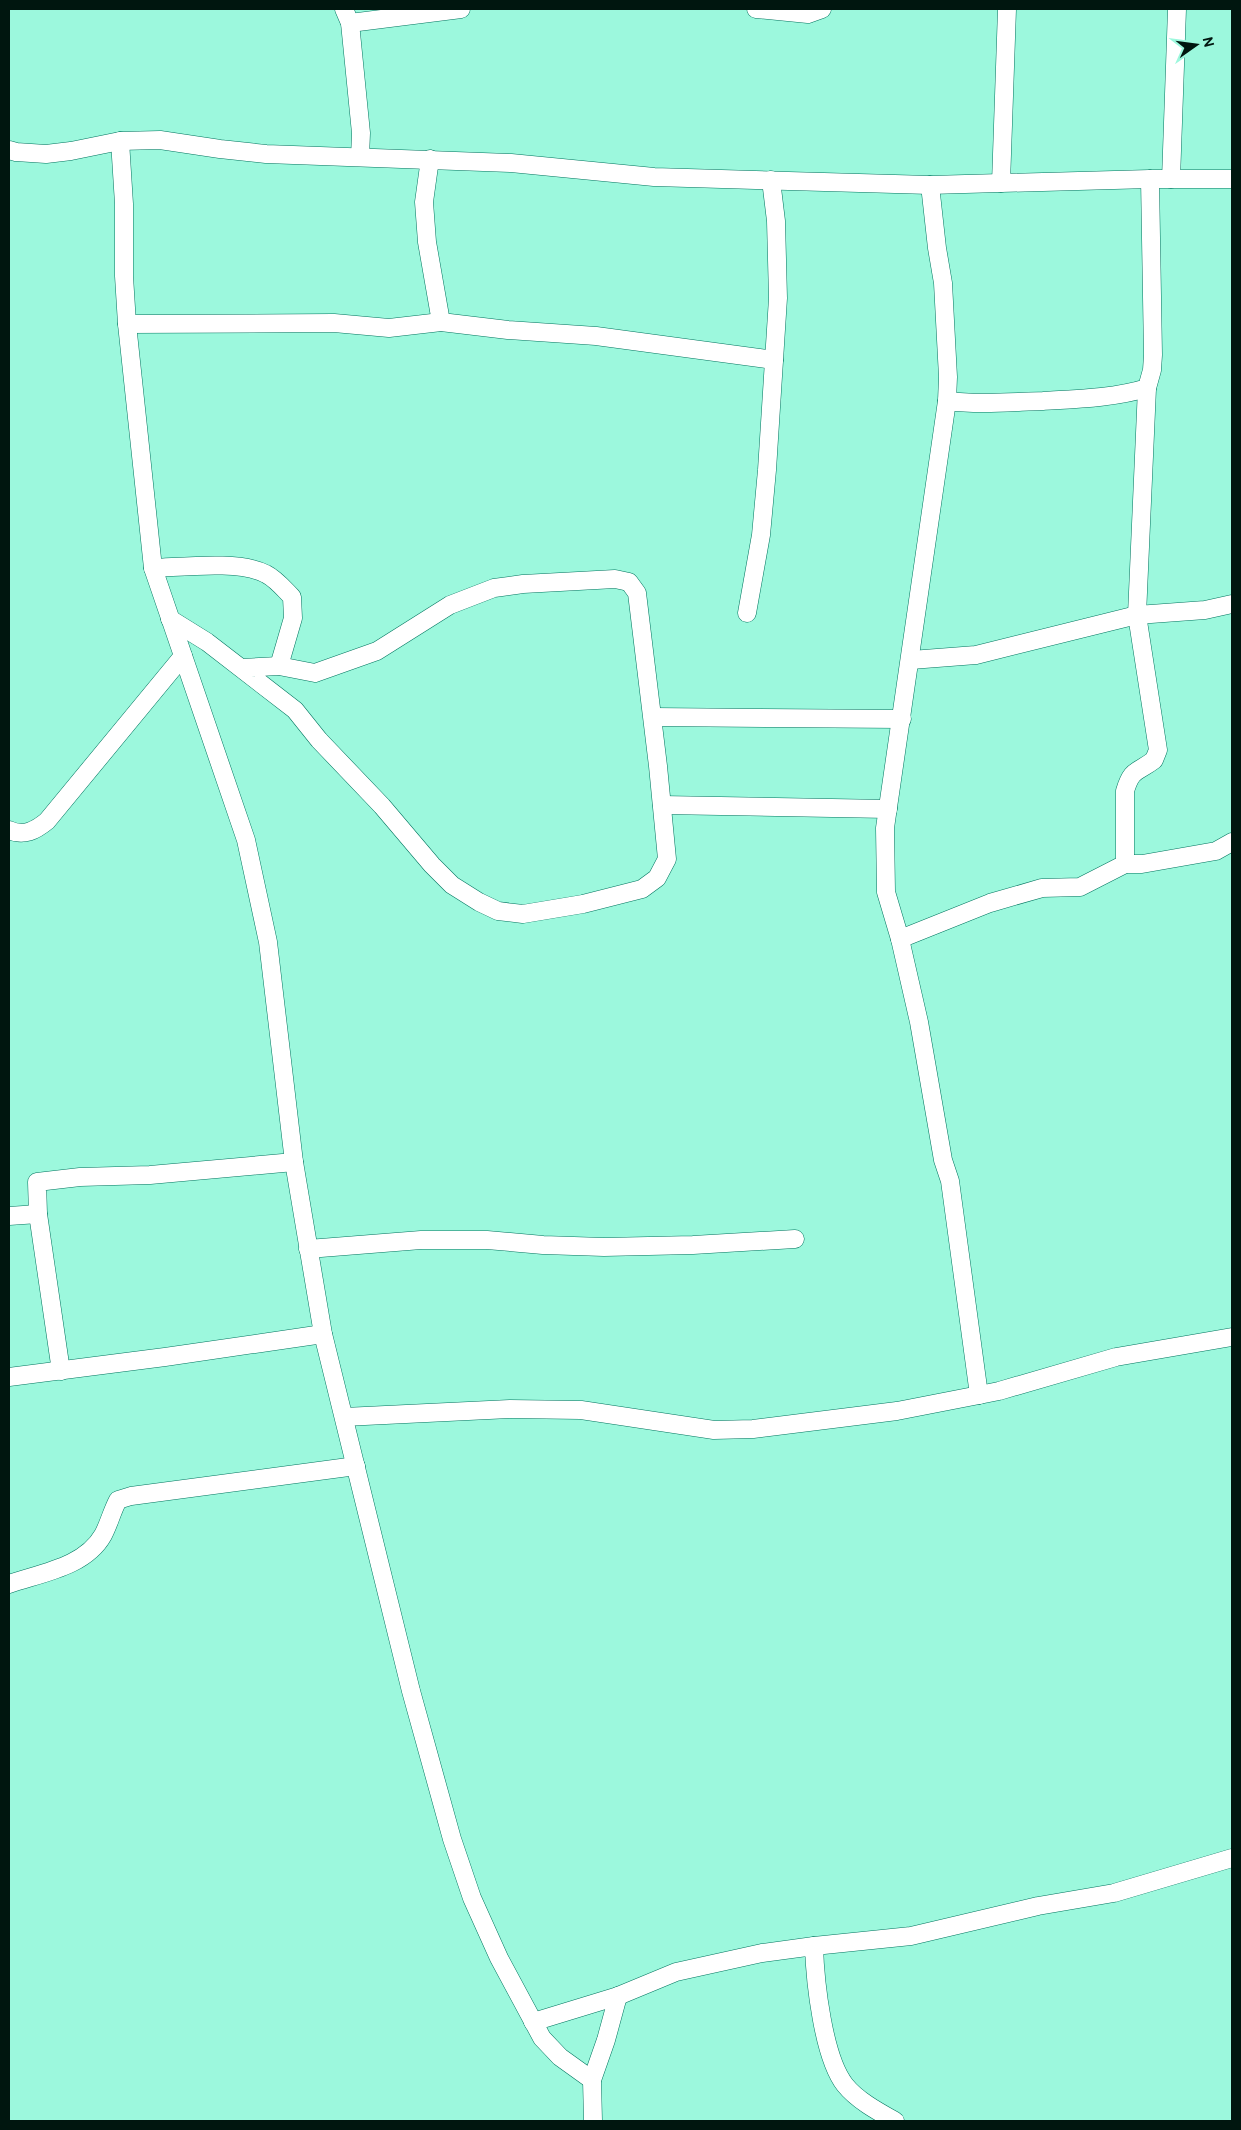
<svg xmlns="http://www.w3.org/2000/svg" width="1241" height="2130" viewBox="0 0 1241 2130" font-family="Overpass,sans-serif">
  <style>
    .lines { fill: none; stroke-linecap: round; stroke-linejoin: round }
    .street-casing { stroke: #00755f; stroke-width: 19 }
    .street { stroke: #fff; stroke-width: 18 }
  </style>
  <rect width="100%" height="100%" fill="#9cf8dd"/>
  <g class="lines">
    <defs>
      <g id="street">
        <path d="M344,9L350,23L361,133L360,157"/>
        <path d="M756,9L808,14L822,9"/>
        <path d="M350,23L461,9"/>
        <path d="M120,141L124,204V276L127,324L153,568L246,840L268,942L294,1162L323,1334L411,1691L452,1839L472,1898L499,1958L542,2038L560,2057L592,2080"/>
        <path d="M9,150L16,152L46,154L71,151L120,141L160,140L220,149L266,154L511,163L654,177L930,185L1150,179H1232"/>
        <path d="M430,159L424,202L427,242L441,322L508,330L596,336L774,360"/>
        <path d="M1171,179L1177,9"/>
        <path d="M1001,183L1007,9"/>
        <path d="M930,185L937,248L943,283L948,377L947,401L885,828L886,892L900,939L919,1022L943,1160L950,1181L979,1395"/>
        <path d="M127,324L334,323L389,328L441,322"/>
        <path d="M947,401C979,405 1011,402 1043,401C1077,399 1114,398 1147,388L1152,370L1153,355L1150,179"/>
        <path d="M153,568C183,567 240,560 266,574C276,579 284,589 292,597L293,618L279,666"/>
        <path d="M747,613L761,535L767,470L778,298L776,221L771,180"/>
        <path d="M170,619L207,642L295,710L319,740L382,806L432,865L452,885L479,902L498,911L523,914L583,904L642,889L657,878L667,859L658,766L637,593L629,582L615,579L523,584L494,588L450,605L377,651L315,673L279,666L242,668"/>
        <path d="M911,660L976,655L1137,615L1205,610L1232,604"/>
        <path d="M653,717L902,719"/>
        <path d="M662,805L888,809"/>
        <path d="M9,830C24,837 36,830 47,821L183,656"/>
        <path d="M1125,864V791C1132,768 1137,773 1154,760L1158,750L1137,615L1147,388"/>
        <path d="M900,939L990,903L1042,888L1080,887L1125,864H1142L1216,851L1232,842"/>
        <path d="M9,1216L38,1214"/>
        <path d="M308,1249L421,1240H487L543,1245L604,1247L693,1245L795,1239"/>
        <path d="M61,1371L38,1214L37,1182L80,1177L150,1175L294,1162"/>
        <path d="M9,1377L165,1357L323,1334"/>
        <path d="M344,1417L510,1409L581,1410L714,1430L753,1429L897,1411L979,1395L999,1391L1116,1357L1232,1337"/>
        <path d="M9,1584C41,1573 85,1567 103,1535C109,1524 112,1511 118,1500L131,1496L356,1466"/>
        <path d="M814,1946L911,1936L1038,1906L1114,1893L1232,1858"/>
        <path d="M533,2022L618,1996L676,1972L762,1953L814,1946C815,1981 823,2057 845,2085C857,2100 877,2111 895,2121"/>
        <path d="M593,2121L592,2080L606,2040L618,1996"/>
      </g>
    </defs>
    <use href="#street" class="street-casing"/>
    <use href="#street" class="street"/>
  </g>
  <rect width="1241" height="2130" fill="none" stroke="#00160f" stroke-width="20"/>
  <g transform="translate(1196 45) rotate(76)" stroke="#9cf8dd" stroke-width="4" paint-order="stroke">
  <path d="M0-4L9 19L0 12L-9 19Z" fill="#00160f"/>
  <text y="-8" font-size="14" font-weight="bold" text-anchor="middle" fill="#00160f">N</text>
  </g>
</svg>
